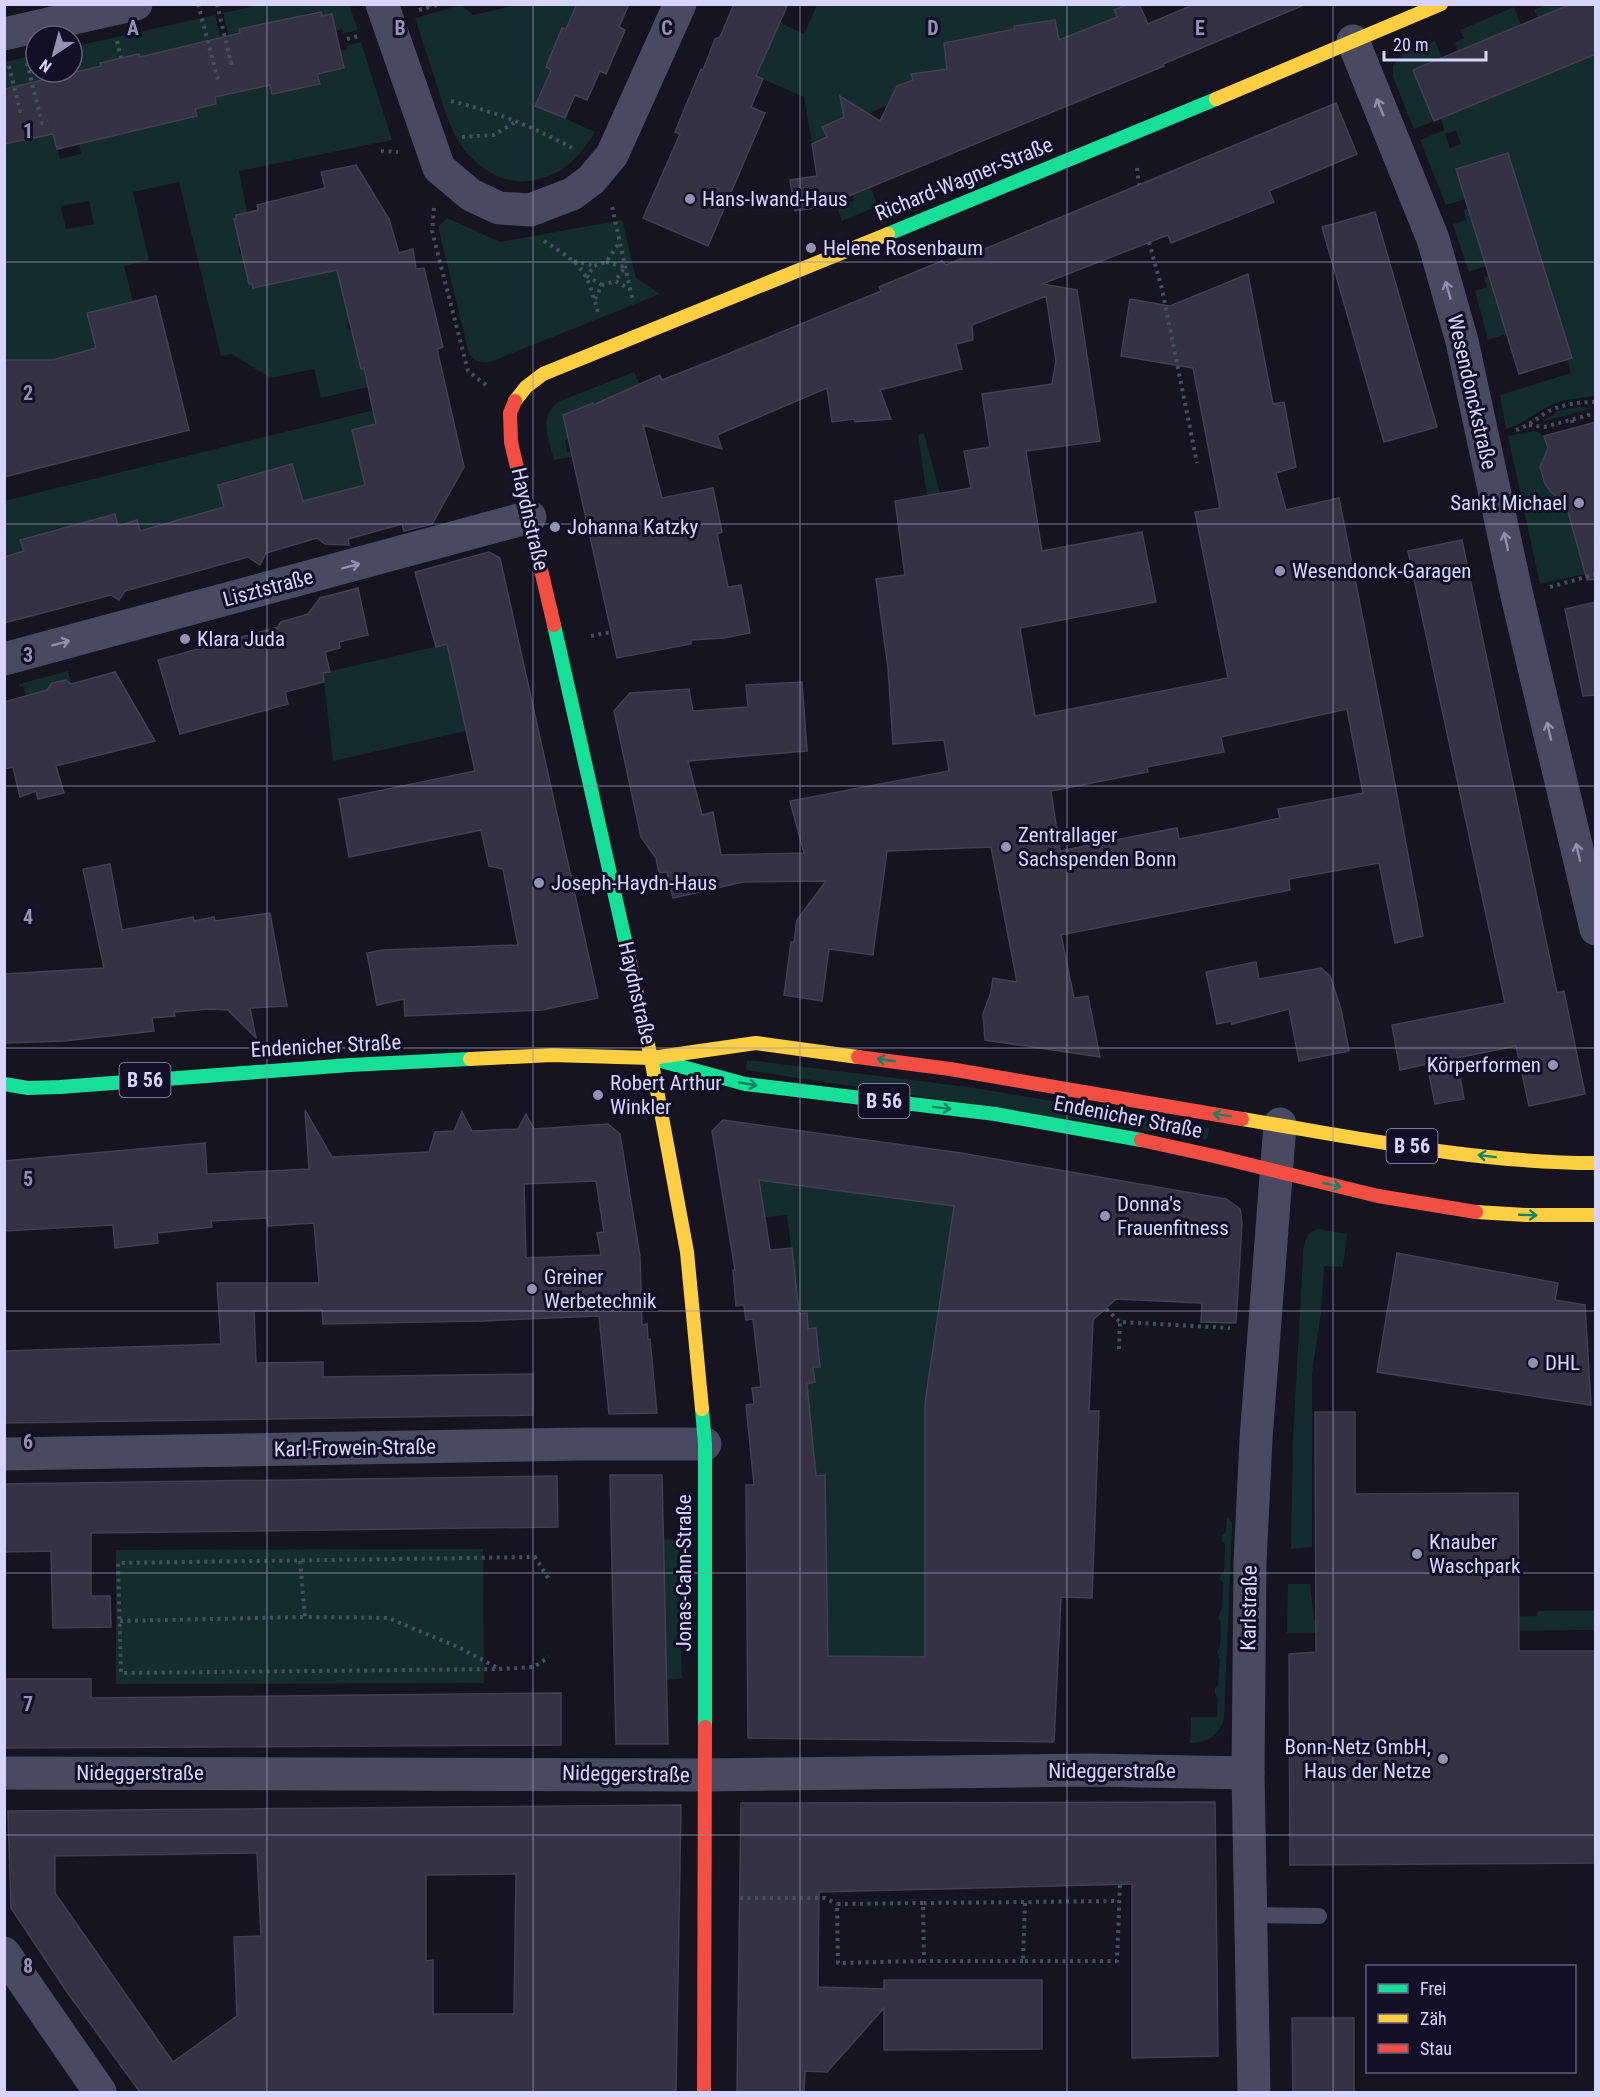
<svg xmlns="http://www.w3.org/2000/svg" width="1600" height="2097" viewBox="0 0 1600 2097" font-family="'Roboto Condensed',sans-serif">
  <style>
    .green { fill: #132c2d; fill-rule: evenodd }
    .building { fill: #343243; stroke: #433f54; stroke-width: 1.5; fill-rule: evenodd }
    .lines { fill: none; stroke-linecap: round; stroke-linejoin: round }
    .path { stroke: #44505f; stroke-width: 4; stroke-dasharray: 3 4.5; stroke-linecap: butt }
    .lane { stroke: #4a4962; stroke-width: 16 }
    .street { stroke: #4a4962; stroke-width: 33 }
    .fast { stroke: #16e098; stroke-width: 14 }
    .slow { stroke: #ffcf43; stroke-width: 14 }
    .jam { stroke: #f24e42; stroke-width: 14 }
    .oneway { stroke: #928eb0 }
    .oneway2 { stroke: #158265 }
    .grid { fill: none; stroke: #9591b1; stroke-width: 1.5; stroke-opacity: 0.55 }
    .poi-dot { fill: #9591b1; stroke: #130f26; stroke-width: 2 }
    .labels { text-anchor: middle; stroke-width: 6; stroke-linejoin: round; paint-order: stroke }
    .shield { fill: #130f26; stroke: #9e99be; stroke-width: 1.5 }
    .shield-label { font-size: 20px; font-weight: bold; fill: #d9d4ff }
    .street-label { font-size: 21px; fill: #d9d4ff; stroke: #130f26 }
    .poi-label { font-size: 21px; fill: #d9d4ff; stroke: #130f26; text-anchor: start }
    .grid-label { font-size: 20px; text-anchor: middle; font-weight: bold; fill: #9591b1; stroke: #130f26; stroke-width: 6; stroke-linejoin: round; paint-order: stroke }
  </style>
  <rect width="100%" height="100%" fill="#161421"/>
  <g class="green">
    <path d="M260,5H349L358,30L343,34L342,29L336,31L332,14L322,16L320,11L304,14V20L258,30L257,25L240,29V34L233,56L223,13Z"/>
    <path d="M461,5L473,15L517,5H577L566,29L562,28L546,67L551,70L535,105L595,132C579,158 560,178 528,181C496,185 466,159 453,131C447,119 443,105 439,92C431,67 423,42 415,18Z"/>
    <path d="M817,5H1129L1114,10L1117,16L1059,40L1055,20L1014,26L1015,32L944,43L947,69L912,74L913,80L897,86L895,102L862,116L844,117L822,127L827,137L812,144L804,97L751,74L774,20L804,34Z"/>
    <path d="M1542,5H1571L1538,18L1534,10L1543,6Z"/>
    <path d="M1514,7L1521,25L1458,51L1455,43L1464,38L1460,30Z"/>
    <path d="M215,15L228,70L270,85L273,94L319,84L317,74L344,67L340,51L347,49L346,46L361,42L392,140L239,171L247,212L236,215V219H234L240,246L238,247L240,254H242L249,283H252L253,288L314,275L339,268L351,319L346,327L354,332L360,368H363L368,387L321,398L314,369L270,378L232,354L221,356L179,182L133,192L149,260L124,266L133,302L96,348L52,360H5V144L20,141L8,87H5L4,62L36,55V72H72V47ZM202,42L216,104L195,109L196,116L79,144L81,154L60,159L40,80ZM89,201L94,224L66,229L61,206Z"/>
    <path d="M1435,41L1442,58L1413,70L1434,121L1414,129L1393,77V66L1402,55Z"/>
    <path d="M1595,54V396C1580,398 1563,399 1549,406C1534,414 1523,424 1506,429L1500,395L1571,373L1567,359L1571,357L1508,153L1456,169L1465,199L1446,205L1420,140L1444,130L1441,118ZM1456,130L1461,144L1450,148L1445,134Z"/>
    <path d="M870,186L878,206L842,221L837,208L854,200L852,194Z"/>
    <path d="M1469,208L1486,266L1469,272L1453,224L1466,220L1464,210Z"/>
    <path d="M447,218L500,242L622,220L636,278L660,294L490,362C479,363 472,361 468,350L439,231V226Z"/>
    <path d="M1489,276L1507,334L1488,340L1475,291L1487,287L1484,277Z"/>
    <path d="M634,372L642,389L595,408L592,403L563,415L568,439L565,440L567,452H571L572,457L554,460C549,439 537,415 560,401Z"/>
    <path d="M399,404L414,474L303,501L292,464L272,469L279,496L241,490L237,478L218,484L224,507L140,531L136,520L118,526L114,514L95,520L69,550L61,527L21,540L24,551L5,557L4,501Z"/>
    <path d="M1579,407L1593,408L1542,422L1558,411Z"/>
    <path d="M1535,431L1544,436L1548,449C1537,467 1539,489 1561,498L1564,508H1567L1585,574L1540,584L1508,436Z"/>
    <path d="M924,433L940,493L927,496L918,435Z"/>
    <path d="M447,644L466,731L333,761L323,673Z"/>
    <path d="M68,671L71,684L66,680L52,683L47,690L26,696L23,686L20,687L19,684Z"/>
    <path d="M747,1060L969,1087L1209,1128L1207,1140L746,1070Z"/>
    <path d="M760,1180L954,1206L925,1403V1663L883,1656H860L829,1660L825,1476H816L807,1384L815,1382L813,1367L820,1366L816,1328L808,1329L807,1314H799L787,1215L765,1217Z"/>
    <path d="M1318,1229L1347,1234L1343,1267L1324,1266L1321,1313L1312,1373V1547L1291,1549L1293,1439L1303,1257C1304,1245 1304,1233 1318,1229Z"/>
    <path d="M1227,1517L1232,1522V1530L1224,1719C1218,1736 1207,1743 1190,1743L1191,1717H1217L1218,1698L1215,1694V1688L1218,1685L1220,1660L1217,1651L1220,1647L1221,1622L1218,1618L1222,1608L1223,1583L1220,1579L1221,1574L1224,1571L1225,1544L1222,1541V1535L1226,1532Z"/>
    <path d="M663,1539L678,1540L682,1678L667,1680Z"/>
    <path d="M483,1549L484,1683L116,1684V1550Z"/>
    <path d="M1288,1584H1310L1314,1620L1537,1616L1538,1611H1595V1630L1287,1633Z"/>
  </g>
  <g class="building">
    <path d="M577,4H629L619,27L625,30L606,74L600,71L587,100L575,95L565,118L535,106L551,70L546,67L562,28L566,29Z"/>
    <path d="M734,4H788L756,76L763,79L751,107L765,113L708,246L643,218L680,134L675,132L701,69L703,70L715,39L720,37Z"/>
    <path d="M1129,4H1139L1148,24L1195,4L1304,5L1163,64L1164,66L822,207L795,211L790,180L817,176L812,144L827,137L822,127L844,117L840,96L880,121L897,86L913,80L911,74L947,69L944,43L1015,29L1014,26L1055,20L1059,40L1117,17L1114,10Z"/>
    <path d="M1571,4H1596V54L1434,121L1413,70Z"/>
    <path d="M321,12L322,16L332,14L344,68L317,74L320,84L272,94L270,85L215,97L216,104L195,109L197,116L57,149L53,134L4,144V89L101,66L100,63L121,58L139,54L140,57L240,33L239,29Z"/>
    <path d="M1336,103L1357,154L1269,191L1274,202L1171,243L1168,235L1042,284L1077,290L1100,441L1026,451L1042,551L1142,532L1156,602L1020,628L1035,716L1228,678L1195,512L1220,508L1193,368L1121,356L1130,299L1170,306L1248,274L1273,404L1284,402L1296,467L1276,473L1286,510L1339,498L1387,741L1423,936L1395,943L1379,863L1289,879L1290,890L1061,935L1074,998L1088,996L1100,1057L985,1040L983,1014L991,992L993,978L1017,982L991,847L887,851L873,955L829,949L822,1001L784,995L791,942H794L797,920L826,881L743,882L673,898L667,872L659,873L656,858L641,837L614,711L630,693L689,689L693,711L748,707L746,685L802,682L807,751L688,761L702,815L713,812L721,855L804,853L790,801L949,771L944,740L893,744L888,668L876,579L905,575L895,501L971,488L964,451L990,447L982,394L1052,384L1056,361L1046,296L972,325L973,340L956,344L962,369L880,390L891,419L855,422L854,419L832,422L827,388L717,435L722,449L643,425L662,498L713,488L722,532L717,534L728,587L741,585L750,633L724,638L691,640V644L617,658L563,415L593,403V405L660,375L662,380L723,356L881,291L879,287L942,261L946,265ZM1347,709L1363,793L1278,809L1280,818L1231,829L1179,839L1177,828L1060,851L1051,791L1148,772L1147,767L1224,752L1221,737Z"/>
    <path d="M1508,153L1572,358L1519,374L1456,169Z"/>
    <path d="M356,165L389,219L399,253L413,249L416,269L424,268L443,347L437,349L464,467L432,524L404,531L402,524L348,539L349,545L325,544L317,538L266,553L260,565L248,557L125,591L119,600L111,595L4,623V557L24,551L20,540L115,514L118,526L137,520L140,531L224,507L218,485L292,464L303,501L365,485L352,430L376,424L364,368L361,369L337,270L253,288L252,283L249,284L234,219H236V215L258,210L257,205L325,188L321,172Z"/>
    <path d="M1375,212L1437,427L1384,442L1322,227Z"/>
    <path d="M156,296L189,430L4,477V360H52L96,348L87,313Z"/>
    <path d="M1596,422V579L1587,580L1567,508L1564,509L1561,500L1551,492L1545,484L1540,467L1548,448L1544,436Z"/>
    <path d="M1462,540L1557,993L1564,991L1585,1094L1529,1106L1516,1046L1457,1058L1464,1099L1435,1104L1427,1064L1400,1070L1392,1025L1505,1003L1408,551Z"/>
    <path d="M489,552L500,558L598,998L542,1010L405,1016L404,999L377,1005L367,953L382,950L518,945L503,869L489,866L481,830L349,857L339,799L475,771L447,644L436,647L415,572Z"/>
    <path d="M358,588L368,635L339,642L340,648L325,652L330,672L323,673L324,682L285,692L288,704L180,734L158,660L278,627L281,622L308,614L320,598Z"/>
    <path d="M1596,602V695L1583,696L1565,609Z"/>
    <path d="M115,672L155,741L56,766L64,793L38,799L36,791L20,797L13,767L4,769V702L47,690L52,683L66,680L71,684Z"/>
    <path d="M110,864L122,930L193,917L194,921L214,917L215,921L270,913L287,1006L250,1008L256,1038L228,1010L210,1009L174,1012L175,1016L152,1018L154,1031L64,1041L4,1043V974L104,968L83,869Z"/>
    <path d="M1256,962L1259,979L1321,968L1330,976L1341,1009L1349,1051L1299,1061L1289,1009L1232,1024L1231,1021L1217,1024L1206,972Z"/>
    <path d="M305,1110L332,1157L429,1152L435,1132L454,1131L462,1112L472,1131L518,1129L526,1114L534,1129L608,1124L620,1134L640,1256L642,1325L647,1324L648,1340L650,1339L657,1413L609,1414L599,1316L481,1321L323,1324L322,1310L254,1311L256,1363L323,1362V1377L533,1374V1415L4,1423V1351L221,1344L217,1283H319L314,1223L268,1226L267,1218L211,1221L212,1227L157,1233L158,1243L115,1248L113,1225L4,1231V1161L205,1143L207,1174L309,1169ZM596,1181L604,1232L597,1233L601,1255L526,1258L524,1184Z"/>
    <path d="M723,1120L961,1153L1226,1199L1240,1209L1242,1223L1236,1323L1201,1322L1202,1303L1116,1299L1093,1320L1089,1411H1099L1092,1598L1061,1597L1054,1742L748,1738L746,1485H754L746,1405L754,1404L752,1388L761,1387L753,1319L746,1320L744,1305L736,1306L733,1270H735L712,1131ZM759,1180L954,1206L925,1403V1657L828,1656L825,1475L816,1476L807,1384L815,1382L813,1367H820L816,1328L808,1329L807,1313L799,1314L792,1248L770,1250Z"/>
    <path d="M1397,1253L1558,1283L1555,1300L1585,1305L1591,1405L1377,1372Z"/>
    <path d="M1315,1412H1355V1494L1518,1493L1519,1651H1596V1863L1290,1865L1289,1654L1316,1652Z"/>
    <path d="M610,1475H662L668,1744H616Z"/>
    <path d="M557,1476L558,1527L91,1533V1596H110L111,1627L53,1628L51,1551L4,1552V1484Z"/>
    <path d="M4,1679H91V1698L561,1693V1745L4,1748Z"/>
    <path d="M1215,1802L1218,2056L1132,2058V1884L819,1892L818,1987L884,1989V1980H1042V2049L884,2050V2008L827,2072L805,2071L804,2092H737L741,1803Z"/>
    <path d="M681,1805L676,2092H140L67,1992L11,1908L8,1811ZM257,1853L261,1936L234,1937L237,2016L173,2062L55,1893V1856ZM516,1874L514,2014H433V1960L426,1961V1875Z"/>
    <path d="M1292,2018H1354V2092H1293Z"/>
  </g>
  <g class="lines">
    <g class="path">
      <path d="M198,4L218,80L214,81"/>
      <path d="M217,4L231,63L234,62"/>
      <path d="M429,4L430,7L441,4"/>
      <path d="M419,10L430,7"/>
      <path d="M347,39L358,36"/>
      <path d="M117,41L121,58"/>
      <path d="M27,63L42,123L48,121"/>
      <path d="M9,66L20,111L16,112"/>
      <path d="M451,101C496,112 532,126 572,148"/>
      <path d="M462,137L494,135L517,121"/>
      <path d="M381,151L398,152"/>
      <path d="M1137,168L1139,185"/>
      <path d="M612,207L633,302"/>
      <path d="M434,208L432,231L468,371L486,385"/>
      <path d="M544,241C585,267 586,269 599,316"/>
      <path d="M1149,242L1162,289L1197,463"/>
      <path d="M574,261L594,266"/>
      <path d="M606,262L625,267L615,281"/>
      <path d="M602,285L587,276L594,266L606,262L619,243"/>
      <path d="M595,299L602,285L615,281L630,289"/>
      <path d="M1572,420L1573,428"/>
      <path d="M1529,425L1544,427L1596,413"/>
      <path d="M1516,430C1529,426 1538,417 1549,411C1564,404 1579,402 1596,402"/>
      <path d="M1550,587L1596,574"/>
      <path d="M591,636L611,632"/>
      <path d="M1106,1309L1120,1322"/>
      <path d="M1119,1349L1120,1322L1230,1328"/>
      <path d="M300,1561L305,1617L388,1618L458,1647L498,1668"/>
      <path d="M548,1578L535,1557L118,1563L121,1673L499,1669L534,1667L549,1657"/>
      <path d="M120,1621L305,1617"/>
      <path d="M740,1898H825L837,1904"/>
      <path d="M923,1903L837,1904L838,1963L924,1961"/>
      <path d="M1025,1903L1023,1961H1117L1120,1885"/>
      <path d="M1023,1961H924L923,1903L1119,1901"/>
    </g>
    <path class="lane" d="M1250,1915L1319,1916"/>
    <g class="street">
      <path d="M382,4L439,168L471,195L499,208L530,210L572,194L591,180L612,155L680,4"/>
      <path d="M4,34L136,4"/>
      <path d="M1353,41L1433,239L1462,341L1517,596L1596,929"/>
      <path d="M4,659L530,517"/>
      <path d="M4,1454L582,1444H705"/>
      <path d="M4,1773L705,1775L1090,1770L1248,1773"/>
      <path d="M4,1953L100,2092"/>
      <path d="M1254,2092L1248,1773L1250,1563L1256,1439L1280,1124"/>
    </g>
    <g class="fast">
      <path d="M888,234L1216,99"/>
      <path d="M554,625L629,958"/>
      <path d="M661,1061L745,1084L995,1114L1141,1140"/>
      <path d="M4,1084L28,1088L60,1087L350,1065L470,1059"/>
      <path d="M702,1409L705,1444V1727"/>
    </g>
    <g class="slow">
      <path d="M1216,99L1441,4"/>
      <path d="M515,401L526,387L543,374L888,234"/>
      <path d="M629,958L651,1058L687,1252L702,1409"/>
      <path d="M470,1059L552,1055L651,1058L756,1043L858,1057"/>
      <path d="M1242,1119C1359,1138 1477,1163 1596,1163"/>
      <path d="M1476,1212L1526,1215H1596"/>
    </g>
    <g class="jam">
      <path d="M515,401L510,413L511,442L554,625"/>
      <path d="M858,1057L950,1069L1242,1119"/>
      <path d="M1141,1140L1214,1156L1378,1196L1476,1212"/>
      <path d="M704,2092L705,1727"/>
    </g>
  </g>
  <defs><path id="oneway-shaft" d="M-6 0H5M1.5-3L5.5 0L1.5 3" fill="none" stroke-width="1.6" stroke-linecap="round" stroke-linejoin="round" transform="scale(1.5)"/></defs>
  <g class="oneway">
    <use href="#oneway-shaft" transform="translate(1380 107) rotate(-112)"/>
    <use href="#oneway-shaft" transform="translate(1448 290) rotate(-106)"/>
    <use href="#oneway-shaft" transform="translate(1506 541) rotate(-102)"/>
    <use href="#oneway-shaft" transform="translate(351 566) rotate(-15)"/>
    <use href="#oneway-shaft" transform="translate(61 643) rotate(-15)"/>
    <use href="#oneway-shaft" transform="translate(1549 731) rotate(-103)"/>
    <use href="#oneway-shaft" transform="translate(1578 852) rotate(-103)"/>
  </g>
  <g class="oneway2">
    <use href="#oneway-shaft" transform="translate(886 1060) rotate(-172)"/>
    <use href="#oneway-shaft" transform="translate(748 1084) rotate(10)"/>
    <use href="#oneway-shaft" transform="translate(942 1108) rotate(7)"/>
    <use href="#oneway-shaft" transform="translate(1222 1115) rotate(-171)"/>
    <use href="#oneway-shaft" transform="translate(1487 1156) rotate(-173)"/>
    <use href="#oneway-shaft" transform="translate(1332 1185) rotate(13)"/>
    <use href="#oneway-shaft" transform="translate(1528 1215) rotate(2)"/>
  </g>
  <path class="grid" d="M267,4V2092M533,4V2092M800,4V2092M1067,4V2092M1333,4V2092M4,262H1596M4,524H1596M4,786H1596M4,1048H1596M4,1311H1596M4,1573H1596M4,1835H1596"/>
  <g class="poi-dot">
    <circle cx="690" cy="199" r="6"/>
    <circle cx="811" cy="248" r="6"/>
    <circle cx="1579" cy="503" r="6"/>
    <circle cx="555" cy="527" r="6"/>
    <circle cx="1280" cy="571" r="6"/>
    <circle cx="185" cy="639" r="6"/>
    <circle cx="1006" cy="847" r="6"/>
    <circle cx="539" cy="883" r="6"/>
    <circle cx="1553" cy="1065" r="6"/>
    <circle cx="598" cy="1095" r="6"/>
    <circle cx="1105" cy="1216" r="6"/>
    <circle cx="532" cy="1289" r="6"/>
    <circle cx="1533" cy="1363" r="6"/>
    <circle cx="1417" cy="1554" r="6"/>
    <circle cx="1443" cy="1759" r="6"/>
  </g>
  <g class="labels">
    <g class="shield">
      <rect x="119.5" y="1063" width="51" height="34" rx="4.5"/>
      <rect x="858.5" y="1084" width="51" height="34" rx="4.5"/>
      <rect x="1386.5" y="1129" width="51" height="34" rx="4.5"/>
    </g>
    <g class="shield-label">
      <text x="145" y="1087">B 56</text>
      <text x="884" y="1108">B 56</text>
      <text x="1412" y="1153">B 56</text>
    </g>
    <g class="street-label">
      <text transform="translate(964 179) rotate(-22)" y="7">Richard-Wagner-Straße</text>
      <text transform="translate(1472 392) rotate(77)" y="7">Wesendonckstraße</text>
      <text transform="translate(530 519) rotate(77)" y="7">Haydnstraße</text>
      <text transform="translate(268 588) rotate(-15)" y="7">Lisztstraße</text>
      <text transform="translate(637 993) rotate(77)" y="7">Haydnstraße</text>
      <text transform="translate(326 1046) rotate(-3)" y="7">Endenicher Straße</text>
      <text transform="translate(1128 1117) rotate(11)" y="7">Endenicher Straße</text>
      <text transform="translate(355 1448) rotate(-1)" y="7">Karl-Frowein-Straße</text>
      <text transform="translate(684 1573) rotate(-90)" y="7">Jonas-Cahn-Straße</text>
      <text transform="translate(1249 1608) rotate(-89)" y="7">Karlstraße</text>
      <text x="1112" y="1778">Nideggerstraße</text>
      <text x="140" y="1780">Nideggerstraße</text>
      <text transform="translate(626 1774) rotate(1)" y="7">Nideggerstraße</text>
    </g>
    <g class="poi-label">
      <text x="702" y="206">Hans-Iwand-Haus</text>
      <text x="823" y="255">Helene Rosenbaum</text>
      <text x="1567" y="510" text-anchor="end">Sankt Michael</text>
      <text x="567" y="534">Johanna Katzky</text>
      <text x="1292" y="578">Wesendonck-Garagen</text>
      <text x="197" y="646">Klara Juda</text>
      <text x="1018" y="842">Zentrallager<tspan x="1018" dy="24">Sachspenden Bonn</tspan></text>
      <text x="551" y="890">Joseph-Haydn-Haus</text>
      <text x="1541" y="1072" text-anchor="end">Körperformen</text>
      <text x="610" y="1090">Robert Arthur<tspan x="610" dy="24">Winkler</tspan></text>
      <text x="1117" y="1211">Donna's<tspan x="1117" dy="24">Frauenfitness</tspan></text>
      <text x="544" y="1284">Greiner<tspan x="544" dy="24">Werbetechnik</tspan></text>
      <text x="1545" y="1370">DHL</text>
      <text x="1429" y="1549">Knauber<tspan x="1429" dy="24">Waschpark</tspan></text>
      <text x="1431" y="1754" text-anchor="end">Bonn-Netz GmbH,<tspan x="1431" dy="24">Haus der Netze</tspan></text>
    </g>
  </g>
  <g class="grid-label">
    <text x="133" y="35">A</text>
    <text x="400" y="35">B</text>
    <text x="667" y="35">C</text>
    <text x="933" y="35">D</text>
    <text x="1200" y="35">E</text>
    <text x="28" y="138">1</text>
    <text x="28" y="400">2</text>
    <text x="28" y="662">3</text>
    <text x="28" y="924">4</text>
    <text x="28" y="1186">5</text>
    <text x="28" y="1449">6</text>
    <text x="28" y="1711">7</text>
    <text x="28" y="1973">8</text>
  </g>
  <rect width="1600" height="2097" fill="none" stroke="#d9d4ff" stroke-width="12"/>
  <rect x="1366" y="1965" width="210" height="108" fill="#130f26" stroke="#625e7d" stroke-width="1.5"/>
  <rect x="1378" y="1984" width="30" height="9" fill="#16e098" stroke="#625e7d" stroke-width="1.5"/>
  <text x="1420" y="1995" font-size="18" fill="#d9d4ff">Frei</text>
  <rect x="1378" y="2014" width="30" height="9" fill="#ffcf43" stroke="#625e7d" stroke-width="1.5"/>
  <text x="1420" y="2025" font-size="18" fill="#d9d4ff">Zäh</text>
  <rect x="1378" y="2044" width="30" height="9" fill="#f24e42" stroke="#625e7d" stroke-width="1.5"/>
  <text x="1420" y="2055" font-size="18" fill="#d9d4ff">Stau</text>
  <g transform="translate(54 54) rotate(216)"><circle r="28" fill="#130f26" stroke="#625e7d" stroke-width="1.5"/>
  <path d="M0-4.5L10 22L0 15L-10 22Z" fill="#9591b1"/>
  <text y="-9" font-size="16" font-weight="bold" text-anchor="middle" fill="#d9d4ff">N</text>
  </g>
  <path d="M1384 51v9h102v-9" fill="none" stroke="#d9d4ff" stroke-width="3"/>
  <text x="1393" y="51" font-size="18" fill="#d9d4ff" stroke="#130f26" stroke-width="4.5" paint-order="stroke">20 m</text>
</svg>
